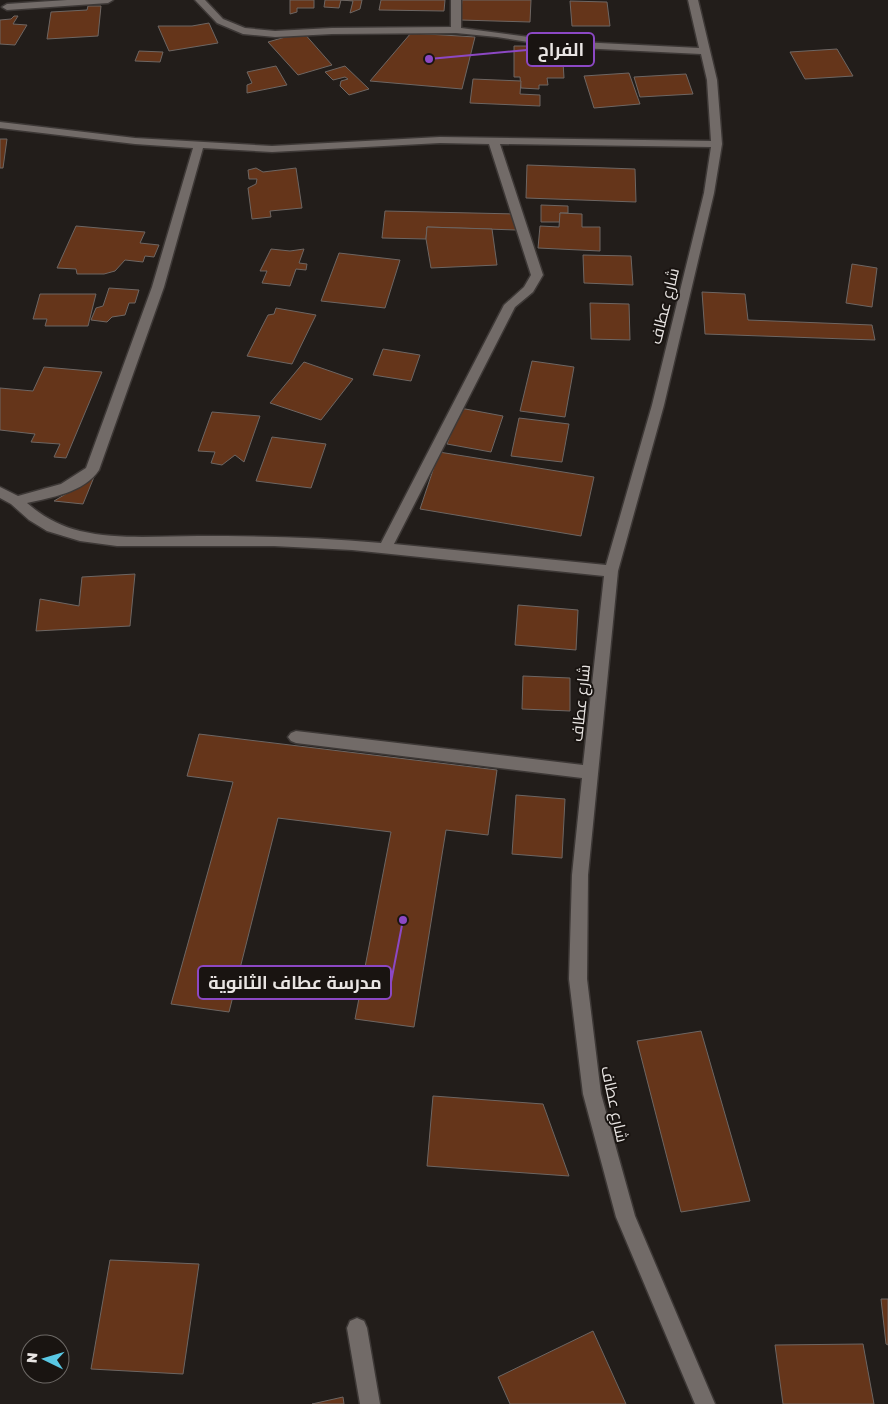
<svg xmlns="http://www.w3.org/2000/svg" width="888" height="1404" viewBox="0 0 888 1404" font-family="'Golos Text',Cairo,sans-serif">
  <style>
    .building { fill: #65351a; stroke: #6d6663 }
    .lines { fill: none; stroke-linecap: round; stroke-linejoin: round }
    .minor-casing { stroke: #3d3836; stroke-width: 3 }
    .minor { fill: #726b68; fill-rule: evenodd }
    .labels { text-anchor: middle; stroke-width: 4; stroke-linejoin: round; paint-order: stroke }
    .street-label { font-size: 16px; fill: #e9e5e3; stroke: #191411 }
    .leader { fill: none; stroke: #8c48c4; stroke-width: 2 }
    .callout-dot { fill: #8c48c4; stroke: #191411; stroke-width: 2 }
    .callout { fill: #191411; stroke: #8c48c4; stroke-width: 2 }
    .callout-label { font-size: 18px; text-anchor: middle; font-weight: bold; fill: #e9e5e3 }
  </style>
  <rect width="100%" height="100%" fill="#221d1a"/>
  <g class="building">
    <path d="M290,0H314V8H297V12L290,14Z"/>
    <path d="M325,0H362L360,9L350,13L353,1L341,0L339,8L324,7Z"/>
    <path d="M381,0H445L444,11L379,10Z"/>
    <path d="M462,0H531L530,22L460,20Z"/>
    <path d="M570,1L607,2L610,26H572Z"/>
    <path d="M88,6H101L98,36L47,39L51,12L87,10Z"/>
    <path d="M14,16H18L13,24L27,25L15,45L0,44V20L11,19Z"/>
    <path d="M209,23L218,43L169,51L158,26H192Z"/>
    <path d="M303,32L332,65L298,75L268,42Z"/>
    <path d="M411,33L475,37L462,89L370,81Z"/>
    <path d="M514,46H562L564,78H547L548,85H539V89L521,88L520,77H514Z"/>
    <path d="M837,49L853,76L805,79L790,52Z"/>
    <path d="M139,51L163,52L160,62L135,61Z"/>
    <path d="M276,66L287,85L247,93V85L252,83L247,72Z"/>
    <path d="M345,66L369,89L349,95L340,86L341,81L348,79L345,77L333,80L325,72Z"/>
    <path d="M629,73L640,104L594,108L584,76Z"/>
    <path d="M686,74L693,94L640,97L634,77Z"/>
    <path d="M473,79L521,81L520,94L540,95V106L470,103Z"/>
    <path d="M0,139H7L3,168H0Z"/>
    <path d="M527,165L635,169L636,202L526,198Z"/>
    <path d="M256,168L263,172L296,168L302,208L270,211L271,217L252,219L248,188L256,184L257,179H249L248,170Z"/>
    <path d="M541,205L568,206V213H560L561,222H541Z"/>
    <path d="M385,211L516,214V230L427,227L426,239L382,238Z"/>
    <path d="M560,213L582,214V227H600V251L538,248L540,226L559,227Z"/>
    <path d="M76,226L145,232L140,243L159,245L154,257L145,256L143,262L125,260L115,271L104,274H77L76,269L57,268Z"/>
    <path d="M427,227L492,229L497,265L431,268L426,239Z"/>
    <path d="M271,249L290,251L304,249L299,263L307,264L306,270L296,269L290,286L262,283L267,271H260Z"/>
    <path d="M339,253L400,260L385,308L321,301Z"/>
    <path d="M583,255L631,256L633,285L584,283Z"/>
    <path d="M852,264L877,268L872,307L846,303Z"/>
    <path d="M109,288L139,290L135,303H129L125,315L112,317L107,322L91,320L96,308L103,306Z"/>
    <path d="M702,292L745,294L748,320L872,325L875,340L705,334Z"/>
    <path d="M40,294H96L88,326H45L47,319H33Z"/>
    <path d="M590,303L629,304L630,340L591,339Z"/>
    <path d="M276,308L316,315L292,364L247,356L268,315L274,314Z"/>
    <path d="M383,349L420,355L411,381L373,375Z"/>
    <path d="M532,361L574,367L565,417L520,411Z"/>
    <path d="M304,362L353,379L321,420L270,403Z"/>
    <path d="M44,367L102,372L66,458L54,457L60,444L31,442L35,434L0,430V388L33,391Z"/>
    <path d="M460,408L503,416L491,452L447,444Z"/>
    <path d="M212,412L260,416L244,462L235,455L222,465L211,463L215,452L198,451Z"/>
    <path d="M519,418L569,424L562,462L511,456Z"/>
    <path d="M272,437L326,444L311,488L256,481Z"/>
    <path d="M439,452L594,477L581,536L420,509Z"/>
    <path d="M94,477L83,504L54,501Z"/>
    <path d="M135,574L130,626L36,631L40,599L79,606L82,577Z"/>
    <path d="M518,605L578,610L576,650L515,645Z"/>
    <path d="M523,676L570,678V711L522,709Z"/>
    <path d="M199,734L497,770L488,835L446,830L414,1027L355,1019L391,832L278,818L229,1012L171,1004L233,782L187,776Z"/>
    <path d="M516,795L565,799L562,858L512,854Z"/>
    <path d="M701,1031L750,1201L681,1212L637,1041Z"/>
    <path d="M433,1096L543,1104L569,1176L427,1166Z"/>
    <path d="M110,1260L199,1264L183,1374L91,1369Z"/>
    <path d="M881,1299H888V1345L886,1344Z"/>
    <path d="M593,1331L626,1404H510L498,1377Z"/>
    <path d="M863,1344L874,1404H783L775,1345Z"/>
    <path d="M343,1397L344,1404H312Z"/>
  </g>
  <g class="lines">
    <defs>
      <g id="minor">
        <path d="M67,0H113L108,3L7,10L2,7L7,4Z"/>
        <path d="M195,0H205L223,19L245,28L275,31L332,28L451,27V0H461V28L559,41L699,48L688,0H698L717,80L722,144L714,193L664,405L618,571L588,875L587,979L601,1094L635,1216L715,1404H695L616,1217L583,1094L569,979L572,875L582,778L296,743L291,741L288,737L291,733L296,731L583,765L604,576L352,550L274,546H117L80,541L47,531L29,520L11,504L0,498V487L18,496L61,484L86,468L152,287L193,148L135,144L0,128V122L135,138L272,146L440,137L711,141L707,80L701,54L559,47L497,37L456,33L332,34L275,37L243,34L217,23ZM440,143L489,144L531,275L524,287L504,305L381,543C320,537 259,536 198,536C159,536 118,540 80,531C60,526 43,517 27,503C50,498 85,492 99,470L164,287L203,148L272,152ZM500,144L711,147L704,193L652,405L606,565L394,544L515,307L533,292L543,275Z"/>
        <path d="M357,1318L364,1321L367,1328L380,1404H360L347,1328L350,1321Z"/>
      </g>
    </defs>
    <use href="#minor" class="minor-casing"/>
    <use href="#minor" class="minor"/>
  </g>
  <g class="labels">
    <g class="street-label">
      <text transform="translate(664 306) rotate(-76)" y="6">شارع عطاف</text>
      <text transform="translate(580 703) rotate(-84)" y="6">شارع عطاف</text>
      <text transform="translate(615 1104) rotate(78)" y="6">شارع عطاف</text>
    </g>
  </g>
  <path class="leader" d="M429 59L527 50M403 920L391 982"/>
  <g class="callout-dot">
    <circle cx="429" cy="59" r="5"/>
    <circle cx="403" cy="920" r="5"/>
  </g>
  <g class="callout">
    <rect x="527" y="33" width="67" height="33" rx="5"/>
    <rect x="198" y="966" width="193" height="33" rx="5"/>
  </g>
  <g class="callout-label">
    <text x="561" y="56">الفراح</text>
    <text x="295" y="989">مدرسة عطاف الثانوية</text>
  </g>
  <g transform="translate(45 1359) rotate(275)"><circle r="24" fill="#191411" stroke="#6c6865"/>
  <path d="M0-4L9 19L0 12L-9 19Z" fill="#59c8e4"/>
  <text y="-8" font-size="14" font-weight="bold" text-anchor="middle" fill="#e9e5e3">N</text>
  </g>
</svg>
